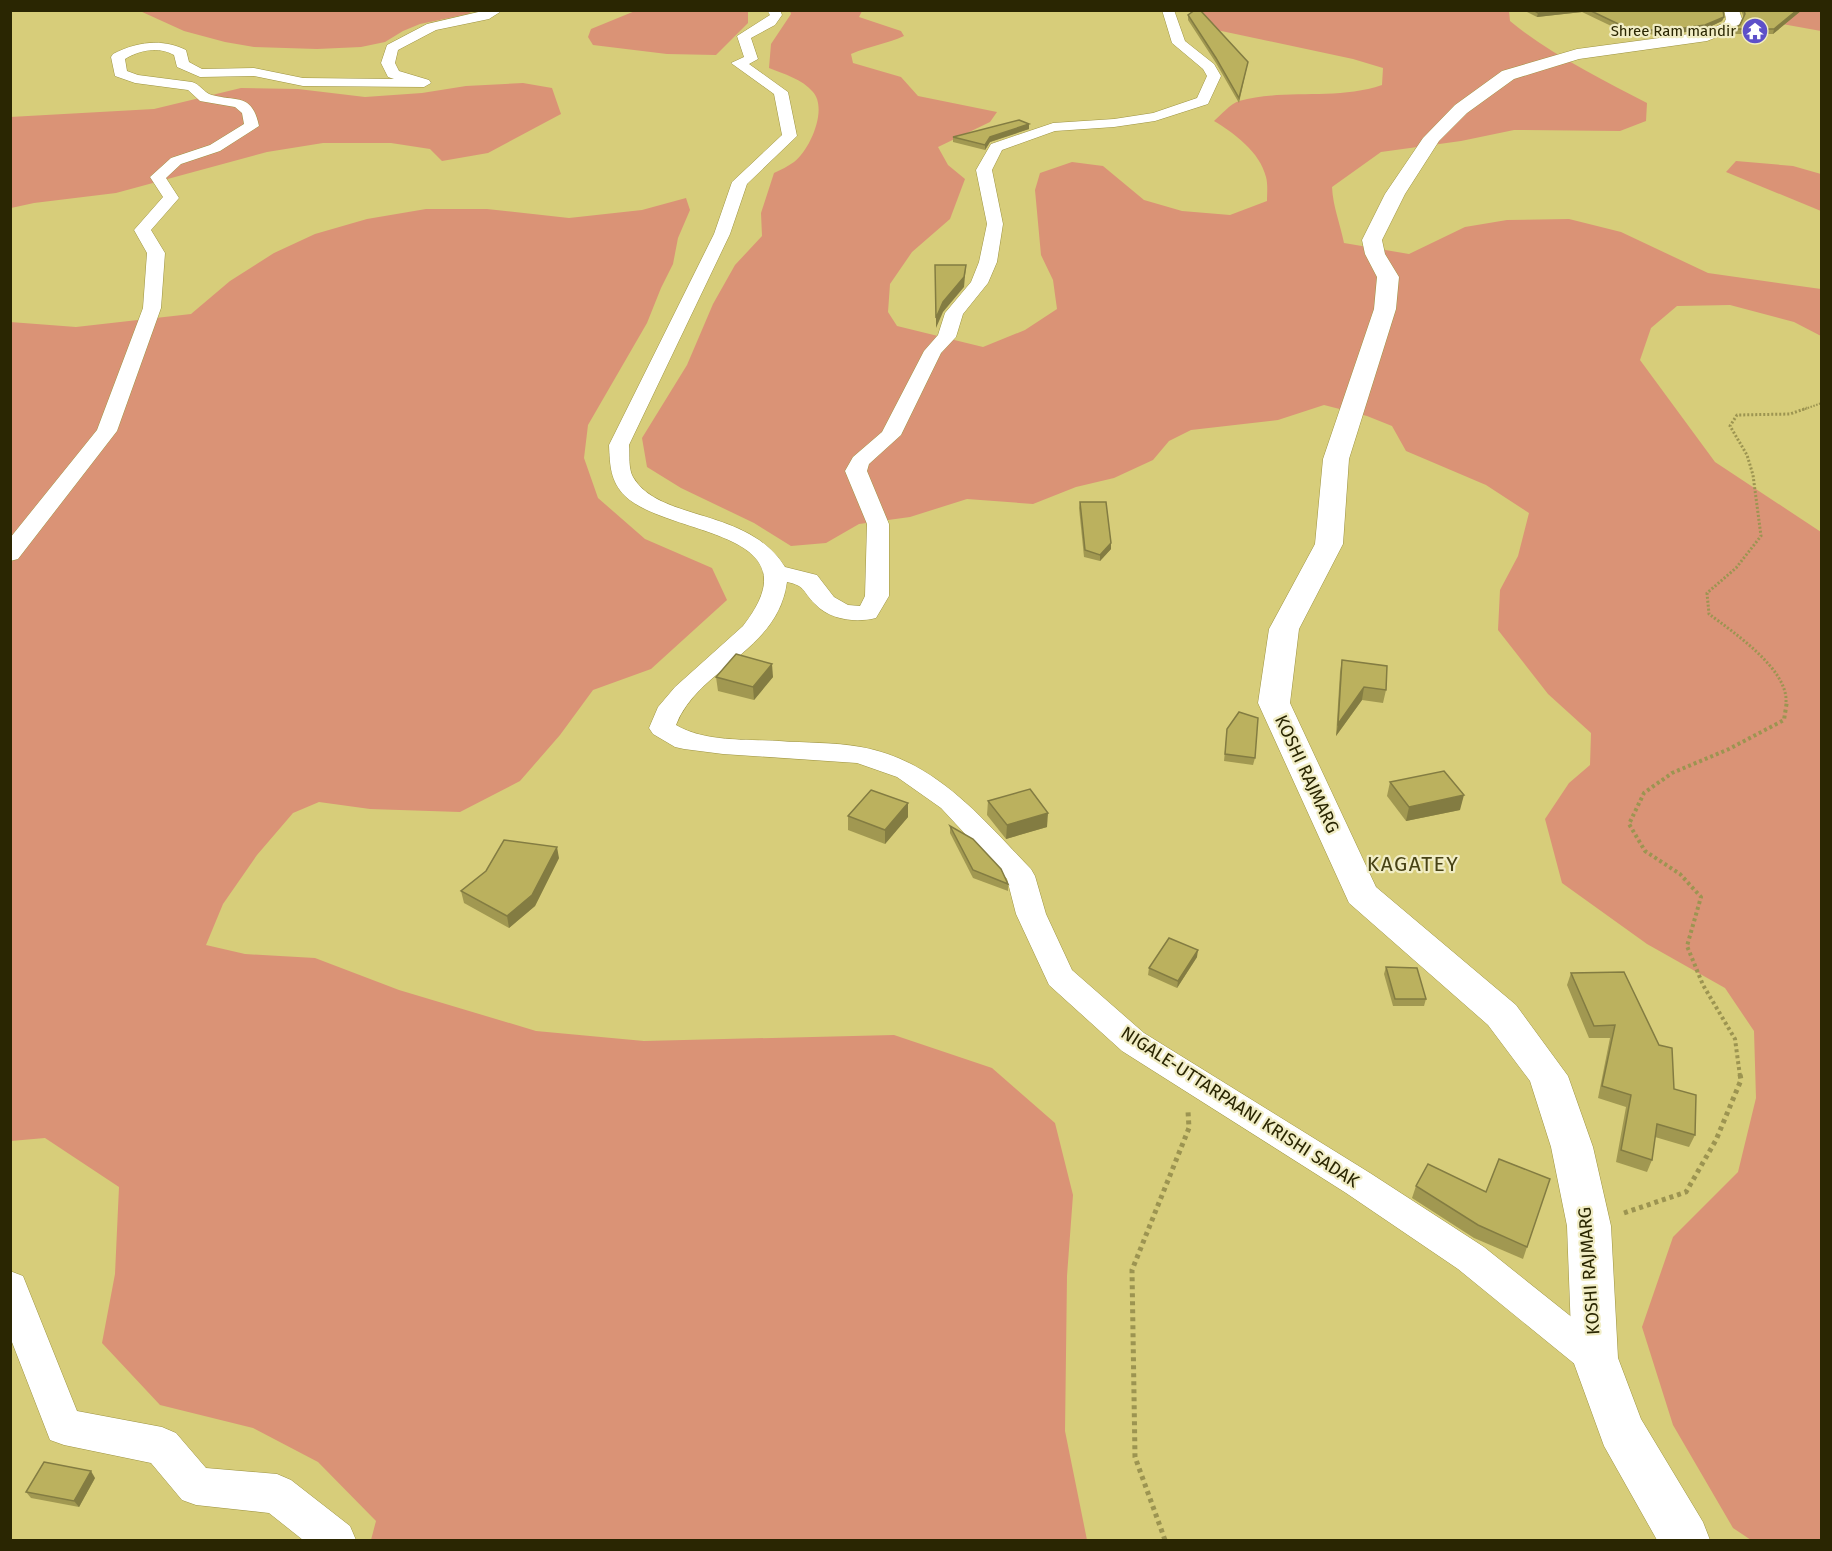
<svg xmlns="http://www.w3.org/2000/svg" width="1832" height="1551" viewBox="0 0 1832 1551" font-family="'Fira Sans',sans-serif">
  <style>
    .green { fill: #da9376 }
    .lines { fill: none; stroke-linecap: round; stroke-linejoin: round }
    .minor-casing { stroke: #9d9340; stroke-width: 1 }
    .primary-casing { stroke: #9d9340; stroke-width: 1 }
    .path-far3 { stroke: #9c9451; stroke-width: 2; stroke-dasharray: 1.5 1.5; stroke-linecap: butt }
    .path-far2 { stroke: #9c9451; stroke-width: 3; stroke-dasharray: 2 2; stroke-linecap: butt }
    .path-far1 { stroke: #9c9451; stroke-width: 4; stroke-dasharray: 3 3; stroke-linecap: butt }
    .path { stroke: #9c9451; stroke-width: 5; stroke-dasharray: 4 4; stroke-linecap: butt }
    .minor { fill: #fff; fill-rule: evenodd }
    .primary { fill: #fff; fill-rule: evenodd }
    .wall { fill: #a19851 }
    .shaded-wall { fill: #837c42 }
    .building { fill: #bbb15e; stroke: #837c42; stroke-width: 1.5 }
    .labels { text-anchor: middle; stroke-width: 4.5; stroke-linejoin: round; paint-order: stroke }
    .far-poi-label { font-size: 15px; fill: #2a2602; stroke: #f1edc5; text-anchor: end }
    .street-label { font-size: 18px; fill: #2a2602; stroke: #f1edc5 }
    .quarter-label { font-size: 21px; letter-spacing: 1.5px; fill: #474215; stroke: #f1edc5 }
  </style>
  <rect width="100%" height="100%" fill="#d7cd7a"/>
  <g class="green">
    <path d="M140,11H472L468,14L420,24L403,31L385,42L361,47L317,49L254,47L225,42L184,31Z"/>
    <path d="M635,11H748V23L716,55L667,54L593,45L588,37L591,29Z"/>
    <path d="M790,11H862L859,17L901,31L904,36C887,44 869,46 851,54L853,63L901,77L918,96L997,112L990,122L938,147L948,165L965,179L950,219L912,252L890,284L888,312L897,326L983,347L1025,330L1057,309L1053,280L1041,255L1035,190L1040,173L1072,162L1103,166L1144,200L1182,211L1230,215L1267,201C1267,194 1268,184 1266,177C1260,152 1234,133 1214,121C1221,115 1230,104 1239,101C1286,88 1335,101 1382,85L1383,68L1353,59L1212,29L1195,20L1190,11H1509L1510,21C1548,53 1603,80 1647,103L1646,121L1620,131L1514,130L1461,141L1381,152L1332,187C1333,207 1340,223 1344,243L1409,254L1465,227L1507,220L1569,219L1621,232L1708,273L1821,289V336L1794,322L1730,305L1677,306L1651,328L1640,360L1715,462L1821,532V1540H1751L1733,1528L1673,1425L1642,1327L1673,1237L1738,1172L1756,1098L1754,1031L1725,988L1647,944L1562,883L1545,819L1569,783L1590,765L1591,733L1548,694L1498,630L1500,590L1518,556L1529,513L1486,485L1406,451L1392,426L1367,416L1324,405L1278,420L1191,430L1169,441L1153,460L1114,478L1076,487L1033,504L967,499L910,517L859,524L826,543L791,546L754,523L681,488L647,467L642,438L687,365L713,304L735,265L762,236L761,213L774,173C781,170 788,166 794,162C810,150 828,109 813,92C802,79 784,74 769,68L771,44L791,14Z"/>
    <path d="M1744,11H1821V31L1776,23Z"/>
    <path d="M523,83L552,88L561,114L488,153L442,161L430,149L391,143H323L267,152L116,193L34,203L11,208L10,117L154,109L241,88L298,89L365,97L422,93L466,86Z"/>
    <path d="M1736,161L1793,166L1821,174V211L1726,172Z"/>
    <path d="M686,198L690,210L678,238L673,264L661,288L647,323L588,425L584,458L598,498L645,539L712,568L727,600L651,669L593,690L560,735L520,781L460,812L370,809L319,802L293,813L257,855L223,904L206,945L245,954L315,958L399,990L536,1031L644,1041L894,1035L992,1068L1055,1123L1073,1195L1067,1276L1065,1431L1087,1540H371L376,1521L318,1462L253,1428L160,1405L102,1343L115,1274L119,1187L45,1138L11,1141L10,322L76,327L191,314L230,281L274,253L315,234L367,219L426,209H487L569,218L642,210Z"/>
  </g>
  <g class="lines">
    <defs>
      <g id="minor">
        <path d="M487,10L500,12L489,19L436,30L398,50L395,63L399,71L429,80L431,83L424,87L303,86L254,76L200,77L177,67L174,55C158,46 140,50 125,59L127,71L138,75L192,82C200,84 204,93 212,95C238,102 252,93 259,126L220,151L181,164L166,178L179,198L151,230L165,253L161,308L117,431L18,559L10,561V538L97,430L143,308L147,253L134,230L163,197L150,177L171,158L210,145L244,124L242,113L235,107L200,101L188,90L135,83L115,76L111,57L113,54C136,42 162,38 186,50L189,62L202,69L254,68L303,78L394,79L388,77L381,63L387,45L427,24Z"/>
        <path d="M767,10H780L782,15L775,25L751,38L758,59L749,64L788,92L797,136L747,184L730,234L629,445C630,455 628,468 633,477C659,522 748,507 785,567L817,575L834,597L848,605L860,606L865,596L867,524L845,471L853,457L882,432L924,351L938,335L945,313L971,282L979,262L987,224L976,170L991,144L1053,123L1114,119L1153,113L1197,98L1207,76L1203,69L1172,43L1162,10H1174L1185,41L1214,64L1221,76L1208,104L1155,121L1114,127L1055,131L1002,150L992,170L1003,224L997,262L988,283L963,314L956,337L941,353L901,435L869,464L867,471L889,524V596L876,618C856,623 830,620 815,604C802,591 806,586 787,582C778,652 698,668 676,725C705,742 745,739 779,741C805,743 834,742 861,747C935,760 982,818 1031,869L1035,876L1046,914L1072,970L1144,1033L1370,1173L1484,1247L1608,1346L1614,1358L1608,1370L1595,1375L1582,1370L1458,1269L1346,1193L1122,1051L1049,985L1016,914L1007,879L941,808L897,777L857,763L723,754L684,749L675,747L653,734L649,728L658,707L675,687L743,626C819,529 668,537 625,496C610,481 610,465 609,445L714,234L732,182L782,135L774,94L731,63L744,57L737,36L770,15Z"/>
        <path d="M10,1271L23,1276L77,1411L162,1427L176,1433L206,1468L277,1474L291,1480L350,1526L356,1540H303L269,1513L196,1505L182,1500L151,1463L64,1445L50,1440L10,1337Z"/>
      </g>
      <path id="primary" d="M1724,10H1739L1742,19L1737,29L1707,41L1579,59L1514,79L1467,113L1439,141L1405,194L1382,240L1385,254L1399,277L1396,309L1349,459L1343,544L1299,629L1290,703L1376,887L1516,1005L1568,1076L1593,1147L1611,1226L1618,1358L1641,1419L1703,1522L1710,1540H1657L1604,1446L1572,1358L1567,1226L1551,1147L1530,1081L1488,1025L1349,903L1258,703L1269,629L1315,544L1323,459L1374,309L1377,277L1365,254L1362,240L1385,194L1423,138L1455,105L1502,71L1577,49L1704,32L1724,23L1726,19Z"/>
    </defs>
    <use href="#minor" class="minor-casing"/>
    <use href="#primary" class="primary-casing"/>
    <path class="path-far3" d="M1802,410L1822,403"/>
    <path class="path-far2" d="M1786,702C1788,669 1733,632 1709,614L1707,593L1736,568L1761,536L1753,475L1747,455L1730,426L1737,415L1790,414L1807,408"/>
    <path class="path-far1" d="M1740,1076L1735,1039L1703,985L1687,946L1701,897L1680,874L1645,851L1629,824L1644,793L1672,773L1729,749L1784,720L1787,701"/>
    <g class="path">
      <path d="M1624,1213L1686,1192L1716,1140L1741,1080L1740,1074"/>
      <path d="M1165,1540L1135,1457L1132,1270L1189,1128L1188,1111"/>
    </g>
    <use href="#minor" class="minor"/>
    <use href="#primary" class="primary"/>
  </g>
  <g class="wall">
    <path d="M1523,10H1723L1724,17L1722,21L1703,30L1669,34L1630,35L1582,12L1537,17Z"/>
    <path d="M1741,10H1802L1773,34H1730L1732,29L1740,25L1744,18Z"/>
    <path d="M1188,15L1248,62L1239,103L1216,63L1188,20Z"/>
    <path d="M1029,124V129L990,142L985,150L953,142V137Z"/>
    <path d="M1080,502L1111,543V549L1100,561L1084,557L1079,508Z"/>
    <path d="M1342,660L1386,690L1383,703L1362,700L1336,736L1340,672Z"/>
    <path d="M716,677H773L754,700L718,691Z"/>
    <path d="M1227,729L1255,758L1253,765L1224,761Z"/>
    <path d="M1390,782L1460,810L1406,821L1387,796Z"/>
    <path d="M988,801L1047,827L1006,839L987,815Z"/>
    <path d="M908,803V817L885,844L848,830V816Z"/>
    <path d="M950,826L1008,884V891L973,878L950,833Z"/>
    <path d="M559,858L535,906L509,928L464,903L461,891Z"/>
    <path d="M1197,957L1177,988L1148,975L1149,968Z"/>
    <path d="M1386,967L1426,999L1424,1006H1393L1384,974Z"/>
    <path d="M1571,973L1674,1089L1695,1135L1689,1147L1655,1137L1652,1160L1647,1172L1616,1162L1626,1107L1598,1098L1610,1038H1589L1567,985Z"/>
    <path d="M1416,1186L1527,1247L1523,1259L1474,1238L1412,1198Z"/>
    <path d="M95,1478L79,1507L31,1498L26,1492Z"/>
  </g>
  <g class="shaded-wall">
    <path d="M1559,10H1582V12L1537,17L1538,13Z"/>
    <path d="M1797,10H1802L1773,34L1774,29Z"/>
    <path d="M1724,17L1722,21L1703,30L1669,34L1670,30Z"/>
    <path d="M1029,124V129L990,142L985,150V145L990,137Z"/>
    <path d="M966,265L964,287L943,312L936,328V318L943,302Z"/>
    <path d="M1111,543V549L1100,561V555Z"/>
    <path d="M772,664L773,677L754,700L753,687Z"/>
    <path d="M1364,687L1362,700L1336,736L1338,724Z"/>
    <path d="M1464,795L1460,810L1406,821L1409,807Z"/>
    <path d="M908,803V817L885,844V830Z"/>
    <path d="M1048,813L1047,827L1006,839L1007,825Z"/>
    <path d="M557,847L559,858L535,906L509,928L507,916Z"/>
    <path d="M1198,950L1197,957L1177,988L1178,981Z"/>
    <path d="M91,1471L95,1478L79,1507L74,1501Z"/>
  </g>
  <g class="building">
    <path d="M1195,10H1200L1248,62L1239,98L1216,58L1188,15Z"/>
    <path d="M1533,10H1559L1538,13Z"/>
    <path d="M1589,10H1723L1724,17L1705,25L1670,30H1631Z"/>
    <path d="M1744,10H1797L1774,29H1732L1740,25L1745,14Z"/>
    <path d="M1019,120L1029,124L990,137L985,145L953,137Z"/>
    <path d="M935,265H966L964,277L943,302L936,318Z"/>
    <path d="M1080,502H1106L1111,543L1100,555L1085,550Z"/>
    <path d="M736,654L772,664L753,687L716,677Z"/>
    <path d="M1342,660L1387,666L1386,690L1364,687L1338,724Z"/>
    <path d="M1239,712L1258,718L1255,758L1225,754L1227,729Z"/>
    <path d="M1444,771L1464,795L1409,807L1390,782Z"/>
    <path d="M1030,789L1048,813L1007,825L988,801Z"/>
    <path d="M871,790L908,803L885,830L848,816Z"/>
    <path d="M950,826L973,839L1001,869L1008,884L973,870Z"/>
    <path d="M504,840L557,847L532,895L507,916L461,891L486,871Z"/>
    <path d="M1169,938L1198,950L1178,981L1149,968Z"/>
    <path d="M1386,967L1417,968L1426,999H1395Z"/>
    <path d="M1624,972L1659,1045L1672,1048L1674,1089L1696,1095L1695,1135L1657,1124L1652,1160L1621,1150L1631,1095L1602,1086L1615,1025L1594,1026L1571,973Z"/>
    <path d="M1499,1159L1550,1179L1527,1247L1478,1225L1416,1186L1428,1164L1486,1192Z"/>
    <path d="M44,1462L91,1471L74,1501L26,1492Z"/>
  </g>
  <defs>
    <symbol id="temple-disc" viewBox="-11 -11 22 22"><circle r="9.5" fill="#5d50c9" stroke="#f1edc5"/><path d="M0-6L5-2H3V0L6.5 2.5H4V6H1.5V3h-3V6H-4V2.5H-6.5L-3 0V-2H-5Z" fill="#fff"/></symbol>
  </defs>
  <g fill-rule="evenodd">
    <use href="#temple-disc" x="1740" y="16" width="30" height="30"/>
  </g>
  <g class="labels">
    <g class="far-poi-label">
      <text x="1736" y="36">Shree Ram mandir</text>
    </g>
    <g class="street-label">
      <text transform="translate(1307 774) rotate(65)" y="6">KOSHI RAJMARG</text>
      <text transform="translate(1240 1107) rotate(33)" y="6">NIGALE-UTTARPAANI KRISHI SADAK</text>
      <text transform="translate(1589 1271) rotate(-94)" y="6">KOSHI RAJMARG</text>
    </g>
    <g class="quarter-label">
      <text x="1413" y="871">KAGATEY</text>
    </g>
  </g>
  <rect width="1832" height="1551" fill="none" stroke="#2a2602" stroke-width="24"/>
</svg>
